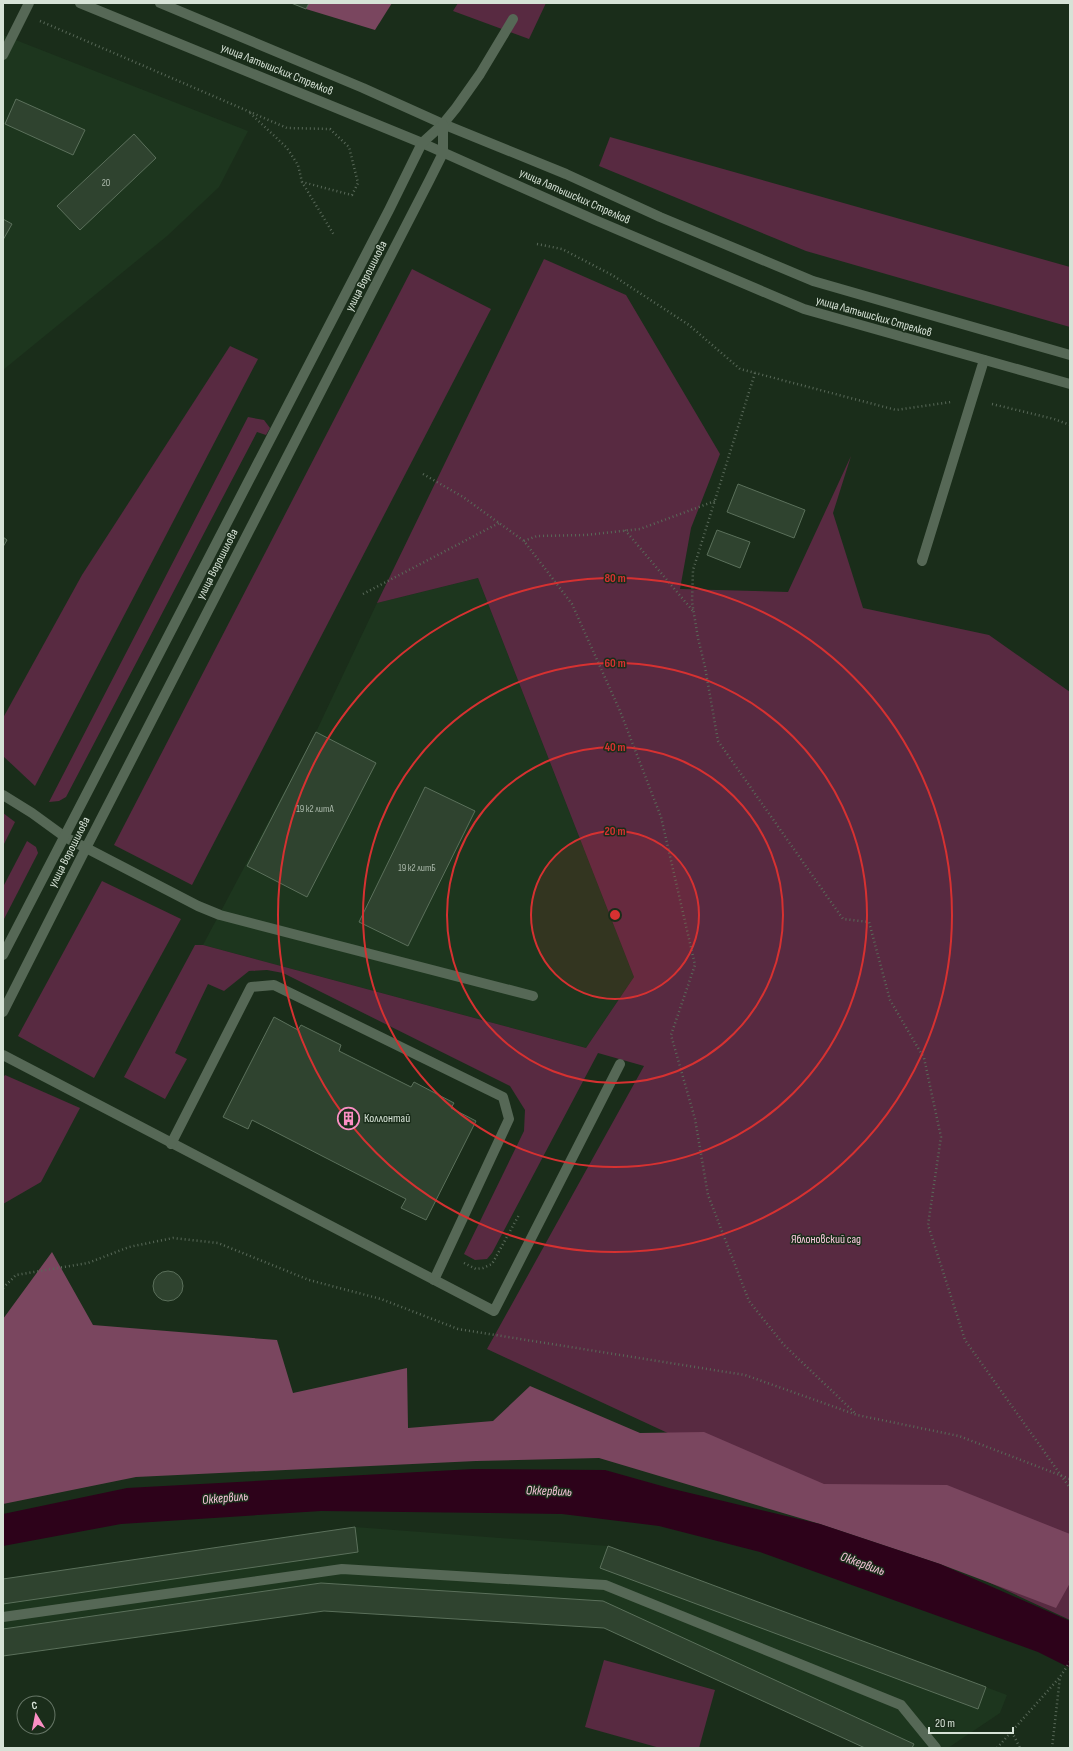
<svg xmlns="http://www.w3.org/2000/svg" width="1073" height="1751" viewBox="0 0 1073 1751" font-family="'Sofia Sans Condensed',sans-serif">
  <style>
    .built { fill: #1d361e }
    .green { fill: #582a41 }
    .forest { fill: #7a465f }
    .water { fill: #2d021a }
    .building { fill: #2f432f; stroke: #5b705b }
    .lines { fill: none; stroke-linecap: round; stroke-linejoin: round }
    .path { stroke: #596959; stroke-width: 2.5; stroke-dasharray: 1 3; stroke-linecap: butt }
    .minor { stroke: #566856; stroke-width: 10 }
    .ring { fill: none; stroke: #d63131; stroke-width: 2 }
    .labels { text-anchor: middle; stroke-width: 3; stroke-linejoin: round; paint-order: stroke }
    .number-label { font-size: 10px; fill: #acbaac }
    .street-label { font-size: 12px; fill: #d6e2d6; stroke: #1a2d1a }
    .poi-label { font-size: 12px; fill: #d6e2d6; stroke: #1a2d1a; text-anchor: start }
    .park-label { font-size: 12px; fill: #fcc9df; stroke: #1a2d1a }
    .water-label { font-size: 13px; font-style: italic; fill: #f7c4da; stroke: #1a2d1a }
    .centre { fill: #d63131; stroke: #1a2d1a; stroke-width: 2 }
    .ring-label { font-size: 12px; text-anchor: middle; font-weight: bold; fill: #d63131; stroke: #1a2d1a; stroke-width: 3; stroke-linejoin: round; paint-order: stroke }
  </style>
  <rect width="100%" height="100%" fill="#1a2d1a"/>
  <g class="built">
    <path d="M3,35L248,131L219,187L167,236L3,370Z"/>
    <path d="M478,578L634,977L586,1048L203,945L316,732L377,603Z"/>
    <path d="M355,1527L608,1546L1007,1695L1000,1713L948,1748H865L604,1628L324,1611L3,1656V1579Z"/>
  </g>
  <g class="green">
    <path d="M458,3H546L529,39L453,11Z"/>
    <path d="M610,137L1070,267V327L806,251L599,166Z"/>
    <path d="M544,259L626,295L720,454L691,528L680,589L788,592L851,456L833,513L863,608L989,635L1070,692V1620L487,1349L644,1066L598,1053L492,1253L487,1259L475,1260L464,1254L524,1131L525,1110L510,1086L283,973L267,970L249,971L224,991L208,984L175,1053L187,1059L165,1099L124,1077L195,945H203L586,1048L634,977L478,578L377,603Z"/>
    <path d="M412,269L491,309L192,885L114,845Z"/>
    <path d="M230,346L258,359L35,786L3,756V718L82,575Z"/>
    <path d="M248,417L264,420L270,428L266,435L257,432L66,797L59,801L49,802Z"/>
    <path d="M3,813L15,822L3,846Z"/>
    <path d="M27,841L36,847L38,853L3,921V887Z"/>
    <path d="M102,881L181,919L94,1078L18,1036Z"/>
    <path d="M5,1075L80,1108L41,1182L3,1204V1078Z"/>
    <path d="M604,1660L715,1690L699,1748H660L585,1727Z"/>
  </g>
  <g class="forest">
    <path d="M309,3H392L375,30L306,9Z"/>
    <path d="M52,1252L93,1325L277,1340L293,1393L407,1368L408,1428L493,1421L530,1386L640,1433L704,1432L824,1484L947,1485L1070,1534V1583L1056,1608L940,1564L820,1524L599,1458L476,1461L136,1477L3,1504V1319Z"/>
  </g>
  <path class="water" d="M473,1469L605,1470L669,1488L820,1524L940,1564L1070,1621V1668L1038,1652L760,1552L659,1526L562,1514L321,1511L121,1524L3,1546V1514L127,1488Z"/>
  <g class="building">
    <path d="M291,3H309L306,9Z"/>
    <path d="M16,99L85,130L73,155L5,124Z"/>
    <path d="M134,134L156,158L80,230L57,206Z"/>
    <path d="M3,219L12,224L3,240Z"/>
    <path d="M738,484L805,510L794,538L727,512Z"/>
    <path d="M717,530L750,542L740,568L707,555Z"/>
    <path d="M3,537L7,540L3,547Z"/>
    <path d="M316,732L376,763L307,897L247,866Z"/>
    <path d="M425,787L475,811L408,946L359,922Z"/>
    <path d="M274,1017L298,1030L301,1025L341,1045L339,1051L411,1087L414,1082L454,1103L451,1108L476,1121L426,1220L401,1208L406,1199L252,1120L248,1129L223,1117Z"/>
    <circle cx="168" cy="1286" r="15"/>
    <path d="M355,1527L358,1552L3,1604V1579Z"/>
    <path d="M608,1546L986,1687L978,1709L600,1568Z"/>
    <path d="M321,1583L603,1601L914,1744L912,1748H865L604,1628L324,1611L3,1656V1629Z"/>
  </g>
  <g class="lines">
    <g class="path">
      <path d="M40,21L287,128L330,129L349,147L358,183L352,195L302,182"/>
      <path d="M250,113L287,148L298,165L302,182L334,235"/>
      <path d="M537,244L562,249L612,275L689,325L740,369L896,410L951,402"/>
      <path d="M755,373L693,570L692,602L698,638L705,667L718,741L843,919L869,922L890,1000L924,1058L941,1137L928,1225L965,1340L1070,1488"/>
      <path d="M992,404L1054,419L1070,425"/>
      <path d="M423,474L463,497L524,541L572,604L620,711L661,817L695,965L671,1035L695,1119L708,1195L749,1301L784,1345L855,1413"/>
      <path d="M625,530L693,611"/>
      <path d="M524,541L537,536L586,535L640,529L715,501"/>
      <path d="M363,594L499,523"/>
      <path d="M464,1263L476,1269L483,1268L492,1264L519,1215"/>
      <path d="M3,1288L16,1275L88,1263L129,1247L173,1238L218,1243L309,1280L381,1299L458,1329L745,1375L857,1415L959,1436L1070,1479"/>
      <path d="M1012,1732L1020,1748"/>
      <path d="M997,1748L1060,1677L1070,1662"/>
      <path d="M1052,1748L1060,1677"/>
    </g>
    <g class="minor">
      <path d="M80,3L422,143L595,220L804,309L1070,384"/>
      <path d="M160,3L363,88L443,124L566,174L660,217L813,281L1070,355"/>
      <path d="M3,55L29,3"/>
      <path d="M922,561L984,360"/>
      <path d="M3,795L32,813L65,837L198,906L220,915L533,996"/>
      <path d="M3,955L389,210L422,143L443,124L456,108L480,74L513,19"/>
      <path d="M3,1012L86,848L429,181L443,153V124"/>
      <path d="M3,1055L494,1311L620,1064"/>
      <path d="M171,1144L251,987L274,985L503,1097L509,1119L434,1280"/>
      <path d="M3,1617L342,1569L605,1585L901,1705L936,1748"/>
    </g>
  </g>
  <circle cx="615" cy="915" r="84" fill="#d63131" fill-opacity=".12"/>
  <g class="ring">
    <circle cx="615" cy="915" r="84"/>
    <circle cx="615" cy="915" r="168"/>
    <circle cx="615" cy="915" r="252"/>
    <circle cx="615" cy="915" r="337"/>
  </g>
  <defs>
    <symbol id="building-ring" viewBox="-11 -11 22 22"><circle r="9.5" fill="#1a2d1a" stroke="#fb8fc4" stroke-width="1.5"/><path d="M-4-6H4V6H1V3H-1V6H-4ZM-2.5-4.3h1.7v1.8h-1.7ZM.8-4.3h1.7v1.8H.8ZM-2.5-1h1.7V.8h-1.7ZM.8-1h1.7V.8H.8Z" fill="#fb8fc4"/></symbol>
  </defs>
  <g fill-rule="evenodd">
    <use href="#building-ring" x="336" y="1106" width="25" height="25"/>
  </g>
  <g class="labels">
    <g class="number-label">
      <text x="106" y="186">20</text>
      <text x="315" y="812">19 к2 литА</text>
      <text x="417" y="871">19 к2 литБ</text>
    </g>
    <g class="street-label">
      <text transform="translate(277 69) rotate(22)" y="4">улица Латышских Стрелков</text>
      <text transform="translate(575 196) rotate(24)" y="4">улица Латышских Стрелков</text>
      <text transform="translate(366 276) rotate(-63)" y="4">улица Ворошилова</text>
      <text transform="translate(874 316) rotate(16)" y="4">улица Латышских Стрелков</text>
      <text transform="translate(217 564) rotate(-63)" y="4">улица Ворошилова</text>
      <text transform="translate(69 852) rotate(-63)" y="4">улица Ворошилова</text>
    </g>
    <g class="poi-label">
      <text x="364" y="1122">Коллонтай</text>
    </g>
    <g class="park-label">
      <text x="826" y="1243">Яблоновский сад</text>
    </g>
    <g class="water-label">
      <text transform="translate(549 1490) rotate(2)" y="5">Оккервиль</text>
      <text transform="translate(225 1497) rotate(-5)" y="5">Оккервиль</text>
      <text transform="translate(863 1563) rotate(20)" y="5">Оккервиль</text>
    </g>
  </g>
  <circle cx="615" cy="915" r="6" class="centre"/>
  <g class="ring-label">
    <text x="615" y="582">80 m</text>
    <text x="615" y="667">60 m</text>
    <text x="615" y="751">40 m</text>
    <text x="615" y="835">20 m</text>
  </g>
  <rect width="1073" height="1751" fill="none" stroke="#d6e2d6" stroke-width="8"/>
  <g transform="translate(36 1715) rotate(350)"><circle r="19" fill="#1a2d1a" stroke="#657565"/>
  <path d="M0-3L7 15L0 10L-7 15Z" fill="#fb8fc4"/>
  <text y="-6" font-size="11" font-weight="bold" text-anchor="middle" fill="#d6e2d6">С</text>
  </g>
  <path d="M929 1727v6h84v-6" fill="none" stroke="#d6e2d6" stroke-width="2"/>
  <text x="935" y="1727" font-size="12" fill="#d6e2d6" stroke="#1a2d1a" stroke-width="3" paint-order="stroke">20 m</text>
</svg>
